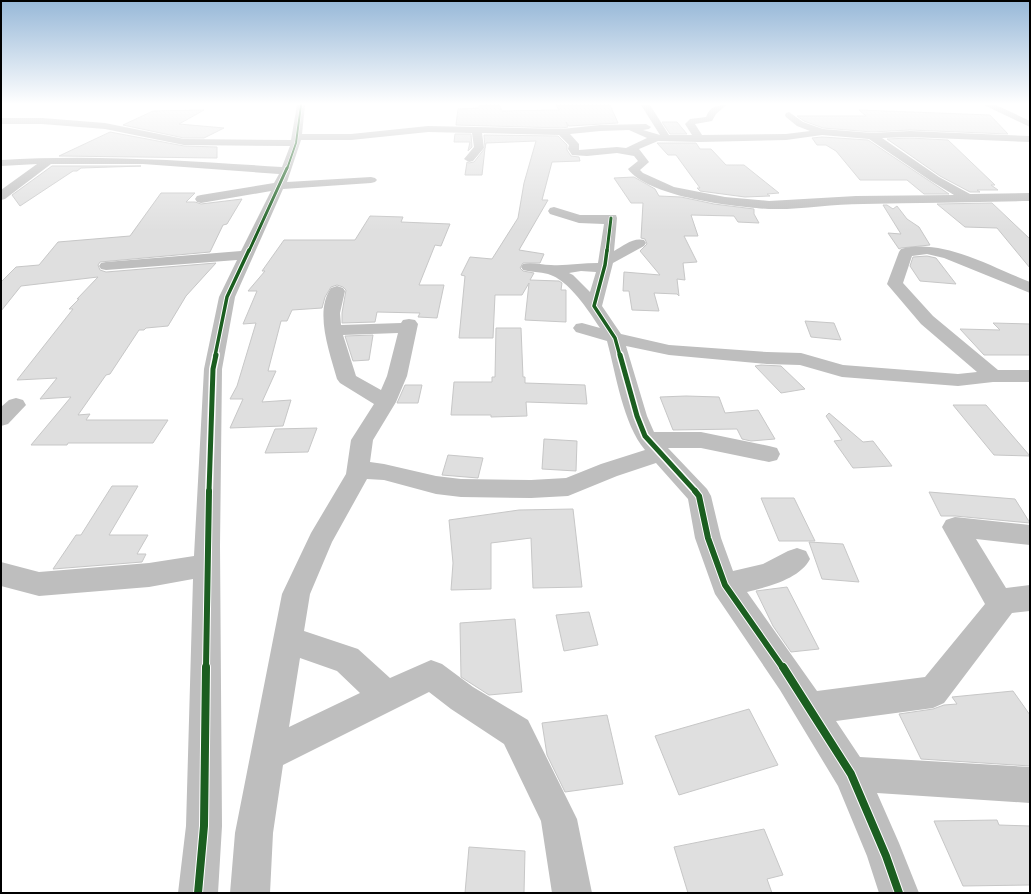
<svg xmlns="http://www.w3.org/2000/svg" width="1031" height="894" viewBox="0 0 1031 894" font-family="Montserrat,sans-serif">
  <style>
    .building { fill: #dfdfdf; stroke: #c7c7c7 }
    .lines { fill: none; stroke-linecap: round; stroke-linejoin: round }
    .minor { fill: #bebebe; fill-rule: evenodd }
    .cycleway-far5-casing { stroke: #fff; stroke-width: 3 }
    .cycleway-far4-casing { stroke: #fff; stroke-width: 4.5 }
    .cycleway-far3-casing { stroke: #fff; stroke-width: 5.5 }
    .cycleway-far2-casing { stroke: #fff; stroke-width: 8 }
    .cycleway-far1-casing { stroke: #fff; stroke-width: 8 }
    .cycleway-casing { stroke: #fff; stroke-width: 10 }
    .cycleway-far5 { stroke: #1b5e20; stroke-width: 2 }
    .cycleway-far4 { stroke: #1b5e20; stroke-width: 3 }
    .cycleway-far3 { stroke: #1b5e20; stroke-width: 3.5 }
    .cycleway-far2 { stroke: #1b5e20; stroke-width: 5 }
    .cycleway-far1 { stroke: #1b5e20; stroke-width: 6 }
    .cycleway { stroke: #1b5e20; stroke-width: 8 }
  </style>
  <rect width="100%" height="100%" fill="#fff"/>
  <g class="building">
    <path d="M491,105H499L502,111L559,110L556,105H610L618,123L569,126L566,122L568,127L562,128L456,125L458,109L479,108L478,106Z"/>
    <path d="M204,110L179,124L224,128L204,138H184L123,125L153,111Z"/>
    <path d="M859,110L990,115L1008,134L910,130L872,132L823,128L804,121L797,116H866Z"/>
    <path d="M662,122H677L687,134H670Z"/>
    <path d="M110,132L184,146L217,147V158L59,156Z"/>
    <path d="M455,134H471L472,147L468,151L470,142H454Z"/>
    <path d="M484,135L558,136L567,145V150L571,156L579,157L580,161L552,162L542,200H548L519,250L544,254L540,263H523L520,268L523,271L534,273L530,280L559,281L562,283L561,290H566V322L525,320L529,283L522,295H495L493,338H459L465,276L461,275L470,257L492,259L518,218L524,183L536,141L486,143L485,148Z"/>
    <path d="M822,137L868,140L949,194H924L907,180H860L836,151L826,145H817L812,138Z"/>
    <path d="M910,138L948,140L995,185H991L998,190H977L980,192H970L940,176L887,139Z"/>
    <path d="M657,143H696L700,149H711L726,165H744L779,193L767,194L770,196L745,197L700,191L697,188H700L676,155H668Z"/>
    <path d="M485,148L482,175H465L467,162L469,163L474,162Z"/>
    <path d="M52,166H141L81,168L77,171H73L20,206L12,195Z"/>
    <path d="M634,177L655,189L659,196L681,197L714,204L754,209V214L759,223L738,222L734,216L691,215L698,236H684L697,262L683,263L685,280L677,279L679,296L677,294L654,293L659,311L632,310L629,291H623L624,272L660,275L640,251L647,244L645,239L641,238L643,203H631L614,178Z"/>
    <path d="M161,193H195L186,202H195L201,204L242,199L227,224L223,225L210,252L100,262L98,265L100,270L106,272L216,263L186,296L168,326L146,328L144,330H139L110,374L106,375L78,415L90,414L86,420H168L153,443H68L67,445H31L71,397L40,399L57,378L17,380L73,309H69L79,299H77L98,277L21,286L1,311V282L16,267L39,265L58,242L130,236Z"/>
    <path d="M992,203L1030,239V268L997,228L965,227L937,204Z"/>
    <path d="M883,205H887L893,209L897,206L907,219L919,227L930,245L901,248L899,249L888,233L901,234Z"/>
    <path d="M370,216L403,217L401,222L450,224L441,246L435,245L419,285H444L437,318L418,317L420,313L377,312L375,322L342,323V313L346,290L343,287L337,285L331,287L325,297L322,308L292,310L287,321H281L268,371H276L262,402L291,400L283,426L230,428L243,399H230L237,386L256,323L243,324L257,291H248L265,271H262L284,240H355Z"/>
    <path d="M927,256L936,258L956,284L920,281L910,266L913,257Z"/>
    <path d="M805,321L834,323L841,340L811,337Z"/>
    <path d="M993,323L1030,324V355H984L960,329L1000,330Z"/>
    <path d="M496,328H521L523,377H525V383L585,385L587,404L526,402L527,416L491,417V415H451L454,382H492V377H495Z"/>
    <path d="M373,335L369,360L353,361L345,336Z"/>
    <path d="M761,365L781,366L805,389L781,393L755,366Z"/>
    <path d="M405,385H422L418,403H397Z"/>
    <path d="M686,396L719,397L725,413L758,410L775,439L751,441L742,439L737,429L673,430L660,397Z"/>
    <path d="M953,405H986L1030,456L994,455Z"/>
    <path d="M829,413L863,442L873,441L892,466L853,468L834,441L842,440L826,416Z"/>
    <path d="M317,428L308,452L265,453L275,429Z"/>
    <path d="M544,439L577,441L576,471L542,469Z"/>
    <path d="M448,455L483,458L478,478L442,475Z"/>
    <path d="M112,486H138L109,535H148L137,554H146L142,562L53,569L76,535H81Z"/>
    <path d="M929,492L1015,499L1030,523L955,516H941Z"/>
    <path d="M761,498H794L815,541H779Z"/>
    <path d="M573,509L582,587L533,588L531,538L491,543V589L451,590L453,563L449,520L519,510Z"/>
    <path d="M809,542L843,544L859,582L822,579Z"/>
    <path d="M787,587L819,649L791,652L773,626L756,591Z"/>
    <path d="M589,612L598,645L564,651L556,615Z"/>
    <path d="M515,619L522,692L489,695L461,677L460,623Z"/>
    <path d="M1013,691L1030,715V766L921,759L899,714L933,709L944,705L957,704L952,697Z"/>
    <path d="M749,709L778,765L679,795L655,736Z"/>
    <path d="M607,715L623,784L565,792L547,755L542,723Z"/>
    <path d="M997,820L999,825L1030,826V885L963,886L934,821Z"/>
    <path d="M764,829L783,875L767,879L772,893H688L674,847Z"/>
    <path d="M469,847L525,851L524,893H465Z"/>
  </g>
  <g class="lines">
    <g class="minor">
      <path d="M297,105H305L302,134H351L428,126L562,129L600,125L646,124L651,127L649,129L643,130L660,135L641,105H650L669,135H692L685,124L690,119L706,117C710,107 716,105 726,105L716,114L712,121L695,124L702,135L786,134L810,131L797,126L786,117L785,115L786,113L789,112L803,122L823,129L872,133L910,131L1030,136V142L910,137L882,138L939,177L970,194L1030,193V201C974,202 918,203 863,204C831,204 800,210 769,209C735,207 648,197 628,169L638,161L634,156L617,153L587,156L572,155L568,149L569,145L559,135L482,133L484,148L473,161L469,162L464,159L474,147L472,133L428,132L351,140H301L287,182L371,177L375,178L377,180L375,182L371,183L283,189L235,297L222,369L220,546L222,826L218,893H178L186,826L193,579L149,587L39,596L1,586V562L39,572L149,563L194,556L204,369L219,297L237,260L106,270L101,269L99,266L101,263L106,262L241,251L271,191L201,203L197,202L195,199L197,196L201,195L274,183L279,174L143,164H51L5,199L1,200V190L37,164L1,166V160C95,154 188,161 282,167L290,146L184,145L105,129L42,124H1V118H42L105,123L184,139L291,140ZM629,130L647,138L626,148L617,147L579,150V144L570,134L600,131ZM822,135L869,139L931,181L954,195L856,196L769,201L725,197L674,187L643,173L640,170L649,162L639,149L658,141L700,142L786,140Z"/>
      <path d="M984,105H996L1030,121V127Z"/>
      <path d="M554,207L580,215H616L617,218L614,251C623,246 633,237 644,240L646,243L644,246L613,263L602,306L621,334L669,345L767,352L801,353L843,365L958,374L977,372L921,324L887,284L899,252L901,249C943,238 991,267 1030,282V293L944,258L927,254L912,256L903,283L933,316L998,370H1030V382H993L958,386L842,377L800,365L767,364L669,355L626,346L647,416L654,432H701L769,446L777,448L780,454L777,460L769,462L701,448H668L707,489L711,496L721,538L733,571L763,564L788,551L797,548L806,551L810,559C800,579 767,587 747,592L817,691L925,677L985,604L942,527L946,520L955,517L1030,525V545L976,539L1006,588L1030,585V611L1012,613L944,703L933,708L836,721L860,757L1030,767V803L877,793L899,843L919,893H879L867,856L838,786L780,690L715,594L695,538L688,499L656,463L617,476L568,496L531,498L461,497L436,494L384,480L367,479L332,542L310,594L304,631L358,649L390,678L431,660L442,664L473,687L528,720L577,819L592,893H552L541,821L504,744L451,709L429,692L283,765L273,833L270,893H230L235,833L282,594L311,533L346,474L351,440L374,404L340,383L337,379C330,353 314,312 331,288L337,286L343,288L345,291L340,313L341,325L401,323L403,320L409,319L415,320L418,324L407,376L396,402L373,440L370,462L384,464L436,476L461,479L531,480L566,478L601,464L645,450C623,424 616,374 607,341L576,332L573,328L576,324L582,323L600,328C588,310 569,280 548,274C540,272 531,272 523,270L521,267L523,264C532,262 541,265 551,265C566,266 582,263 598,263L604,224L579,223L550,214L548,211L550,208ZM581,271L596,272L590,292L573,275L569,273ZM398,333L387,376L381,390L356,376L343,335ZM300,658L337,671L360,693L289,727Z"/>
      <path d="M16,398L23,400L26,405L8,424L1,426V407L9,400Z"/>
    </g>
    <defs>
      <path id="cycleway-far5" d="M287,169L296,143L301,105"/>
      <g id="cycleway-far4">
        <path d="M249,251L287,168"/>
        <path d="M607,251L611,218"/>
      </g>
      <g id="cycleway-far3">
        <path d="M607,250L605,265L594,306L615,338L620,356"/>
        <path d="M215,356L227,297L249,250"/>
      </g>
      <g id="cycleway-far2">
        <path d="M620,355L637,416L645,436L696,492"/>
        <path d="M209,492L213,369L216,355"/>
      </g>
      <g id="cycleway-far1">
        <path d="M695,491L699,496L708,538L725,585L783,668"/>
        <path d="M206,668L209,491"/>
      </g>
      <g id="cycleway">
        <path d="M783,667L851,774L886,856L899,893"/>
        <path d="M198,893L204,826L206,667"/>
      </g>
    </defs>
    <use href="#cycleway-far5" class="cycleway-far5-casing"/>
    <use href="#cycleway-far4" class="cycleway-far4-casing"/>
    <use href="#cycleway-far3" class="cycleway-far3-casing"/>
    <use href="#cycleway-far2" class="cycleway-far2-casing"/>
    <use href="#cycleway-far1" class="cycleway-far1-casing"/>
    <use href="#cycleway" class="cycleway-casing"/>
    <use href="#cycleway-far5" class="cycleway-far5"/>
    <use href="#cycleway-far4" class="cycleway-far4"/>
    <use href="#cycleway-far3" class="cycleway-far3"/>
    <use href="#cycleway-far2" class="cycleway-far2"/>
    <use href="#cycleway-far1" class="cycleway-far1"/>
    <use href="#cycleway" class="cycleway"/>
  </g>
  <linearGradient id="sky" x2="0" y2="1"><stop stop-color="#97b8d8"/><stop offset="0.45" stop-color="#fff"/><stop offset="1" stop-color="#fff" stop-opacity="0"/></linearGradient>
  <rect width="1031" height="231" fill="url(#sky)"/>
  <rect width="1031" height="894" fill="none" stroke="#000000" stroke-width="4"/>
</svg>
